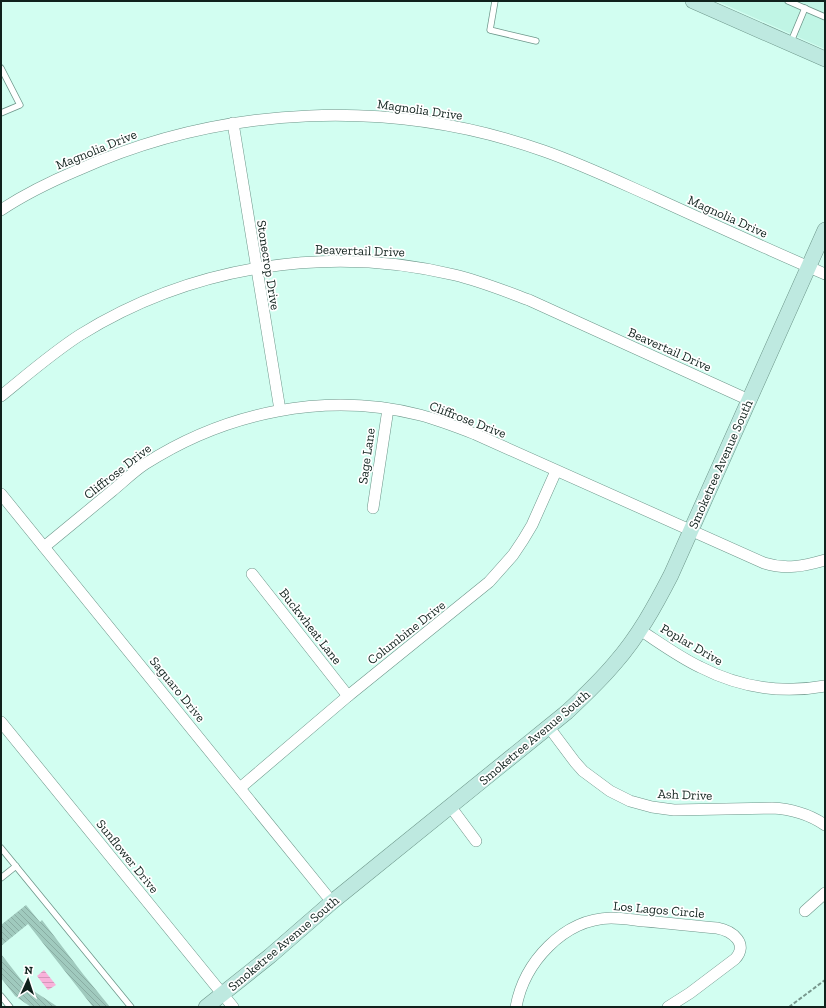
<svg xmlns="http://www.w3.org/2000/svg" width="826" height="1008" viewBox="0 0 826 1008" font-family="'Zilla Slab',serif">
  <style>
    .built { fill: #c0f5e5 }
    .water { fill: url(#water-rules) }
    .building { fill: url(#building-back-hatch) }
    .lines { fill: none; stroke-linecap: round; stroke-linejoin: round }
    .lane-casing { stroke: #6d968a; stroke-width: 7 }
    .street-casing { stroke: #6d968a; stroke-width: 12 }
    .secondary-casing { stroke: #6d968a; stroke-width: 16 }
    .path { stroke: #78988e; stroke-width: 2; stroke-dasharray: 4 2; stroke-linecap: butt }
    .lane { stroke: #fff; stroke-width: 5.5 }
    .street { stroke: #fff; stroke-width: 11 }
    .secondary { stroke: #bee9e0; stroke-width: 15 }
    .labels { text-anchor: middle; stroke-width: 3.5; stroke-linejoin: round; paint-order: stroke }
    .street-label { font-size: 13px; fill: #10211c; stroke: #fff }
  </style>
  <defs>
    <pattern id="water-rules" width="6" height="5" patternUnits="userSpaceOnUse"><rect width="6" height="5" fill="#f9b1da"/><path d="M0 2.5h6" fill="none" stroke="#d498ba"/></pattern>
    <pattern id="building-back-hatch" width="6" height="6" patternUnits="userSpaceOnUse"><rect width="6" height="6" fill="#a0cabe"/><path d="M-1 5l2 2M0 0l6 6M5-1l2 2" fill="none" stroke="#89ada3"/></pattern>
  </defs>
  <rect width="100%" height="100%" fill="#d2fef1"/>
  <path class="built" d="M717,1H825V49Z"/>
  <path class="water" d="M44,970L56,985L48,990L37,976Z"/>
  <g class="building">
    <path d="M26,905L40,922L42,920L83,974L110,1007H93L28,924L1,946V925Z"/>
    <path d="M1,954L26,986L58,1007H31L15,996L1,978Z"/>
  </g>
  <g class="lines">
    <defs>
      <g id="lane">
        <path d="M495,1L490,30L536,41"/>
        <path d="M788,1L825,17"/>
        <path d="M790,44L805,8"/>
        <path d="M1,68L20,105L1,113"/>
        <path d="M1,848L131,1007"/>
        <path d="M1,878L16,866"/>
        <path d="M1,996L10,1007"/>
      </g>
      <g id="street">
        <path d="M233,123L280,410"/>
        <path d="M1,210C25,194 52,181 78,170C224,104 394,98 544,151C581,164 617,181 653,197C710,223 767,249 825,274"/>
        <path d="M1,396C27,375 52,353 80,335C191,266 328,244 455,275C480,281 505,291 529,300L749,400"/>
        <path d="M1,494L332,902"/>
        <path d="M373,508L388,409"/>
        <path d="M44,547C67,528 89,510 112,491C123,482 133,472 145,464C226,412 326,391 420,415C439,420 457,427 475,434L764,563C786,570 804,566 825,560"/>
        <path d="M252,574L348,696"/>
        <path d="M640,630C660,643 679,657 700,667C739,687 782,694 825,686"/>
        <path d="M1,722L233,1007"/>
        <path d="M548,726L575,762L583,771L610,791L630,801L652,807L674,810L772,808C792,809 809,814 825,825"/>
        <path d="M240,788L348,696L489,582L513,555L523,540L532,525L556,471"/>
        <path d="M450,806L476,841"/>
        <path d="M805,911L825,893"/>
        <path d="M516,1007C524,963 563,919 611,918C622,918 634,920 644,921C669,923 693,926 717,928C733,931 749,944 735,959L690,993L668,1007"/>
      </g>
      <g id="secondary">
        <path d="M693,1L825,59"/>
        <path d="M206,1007L270,956L332,902L567,712C584,696 600,681 615,663C638,637 655,606 671,575L825,230"/>
      </g>
    </defs>
    <use href="#lane" class="lane-casing"/>
    <use href="#street" class="street-casing"/>
    <use href="#secondary" class="secondary-casing"/>
    <path class="path" d="M789,1007L825,980"/>
    <use href="#lane" class="lane"/>
    <use href="#street" class="street"/>
    <use href="#secondary" class="secondary"/>
  </g>
  <g class="labels">
    <g class="street-label">
      <text transform="translate(420 109) rotate(8)" y="5">Magnolia Drive</text>
      <text transform="translate(96 149) rotate(-22)" y="5">Magnolia Drive</text>
      <text transform="translate(728 216) rotate(24)" y="5">Magnolia Drive</text>
      <text transform="translate(360 250) rotate(2)" y="5">Beavertail Drive</text>
      <text transform="translate(269 265) rotate(81)" y="5">Stonecrop Drive</text>
      <text transform="translate(670 349) rotate(24)" y="5">Beavertail Drive</text>
      <text transform="translate(468 419) rotate(21)" y="5">Cliffrose Drive</text>
      <text transform="translate(366 456) rotate(-82)" y="5">Sage Lane</text>
      <text transform="translate(720 464) rotate(-66)" y="5">Smoketree Avenue South</text>
      <text transform="translate(117 471) rotate(-38)" y="5">Cliffrose Drive</text>
      <text transform="translate(311 626) rotate(52)" y="5">Buckwheat Lane</text>
      <text transform="translate(406 632) rotate(-38)" y="5">Columbine Drive</text>
      <text transform="translate(692 644) rotate(30)" y="5">Poplar Drive</text>
      <text transform="translate(178 689) rotate(51)" y="5">Saguaro Drive</text>
      <text transform="translate(534 737) rotate(-40)" y="5">Smoketree Avenue South</text>
      <text transform="translate(685 794) rotate(2)" y="5">Ash Drive</text>
      <text transform="translate(128 856) rotate(51)" y="5">Sunflower Drive</text>
      <text transform="translate(659 909) rotate(5)" y="5">Los Lagos Circle</text>
      <text transform="translate(283 943) rotate(-40)" y="5">Smoketree Avenue South</text>
    </g>
  </g>
  <rect width="826" height="1008" fill="none" stroke="#10211c" stroke-width="4"/>
  <g transform="translate(28 980) rotate(3)" stroke="#ffffff" stroke-width="3" paint-order="stroke">
  <path d="M0-3L7 15L0 10L-7 15Z" fill="#10211c"/>
  <text y="-6" font-size="11" font-weight="bold" text-anchor="middle" fill="#10211c">N</text>
  </g>
</svg>
